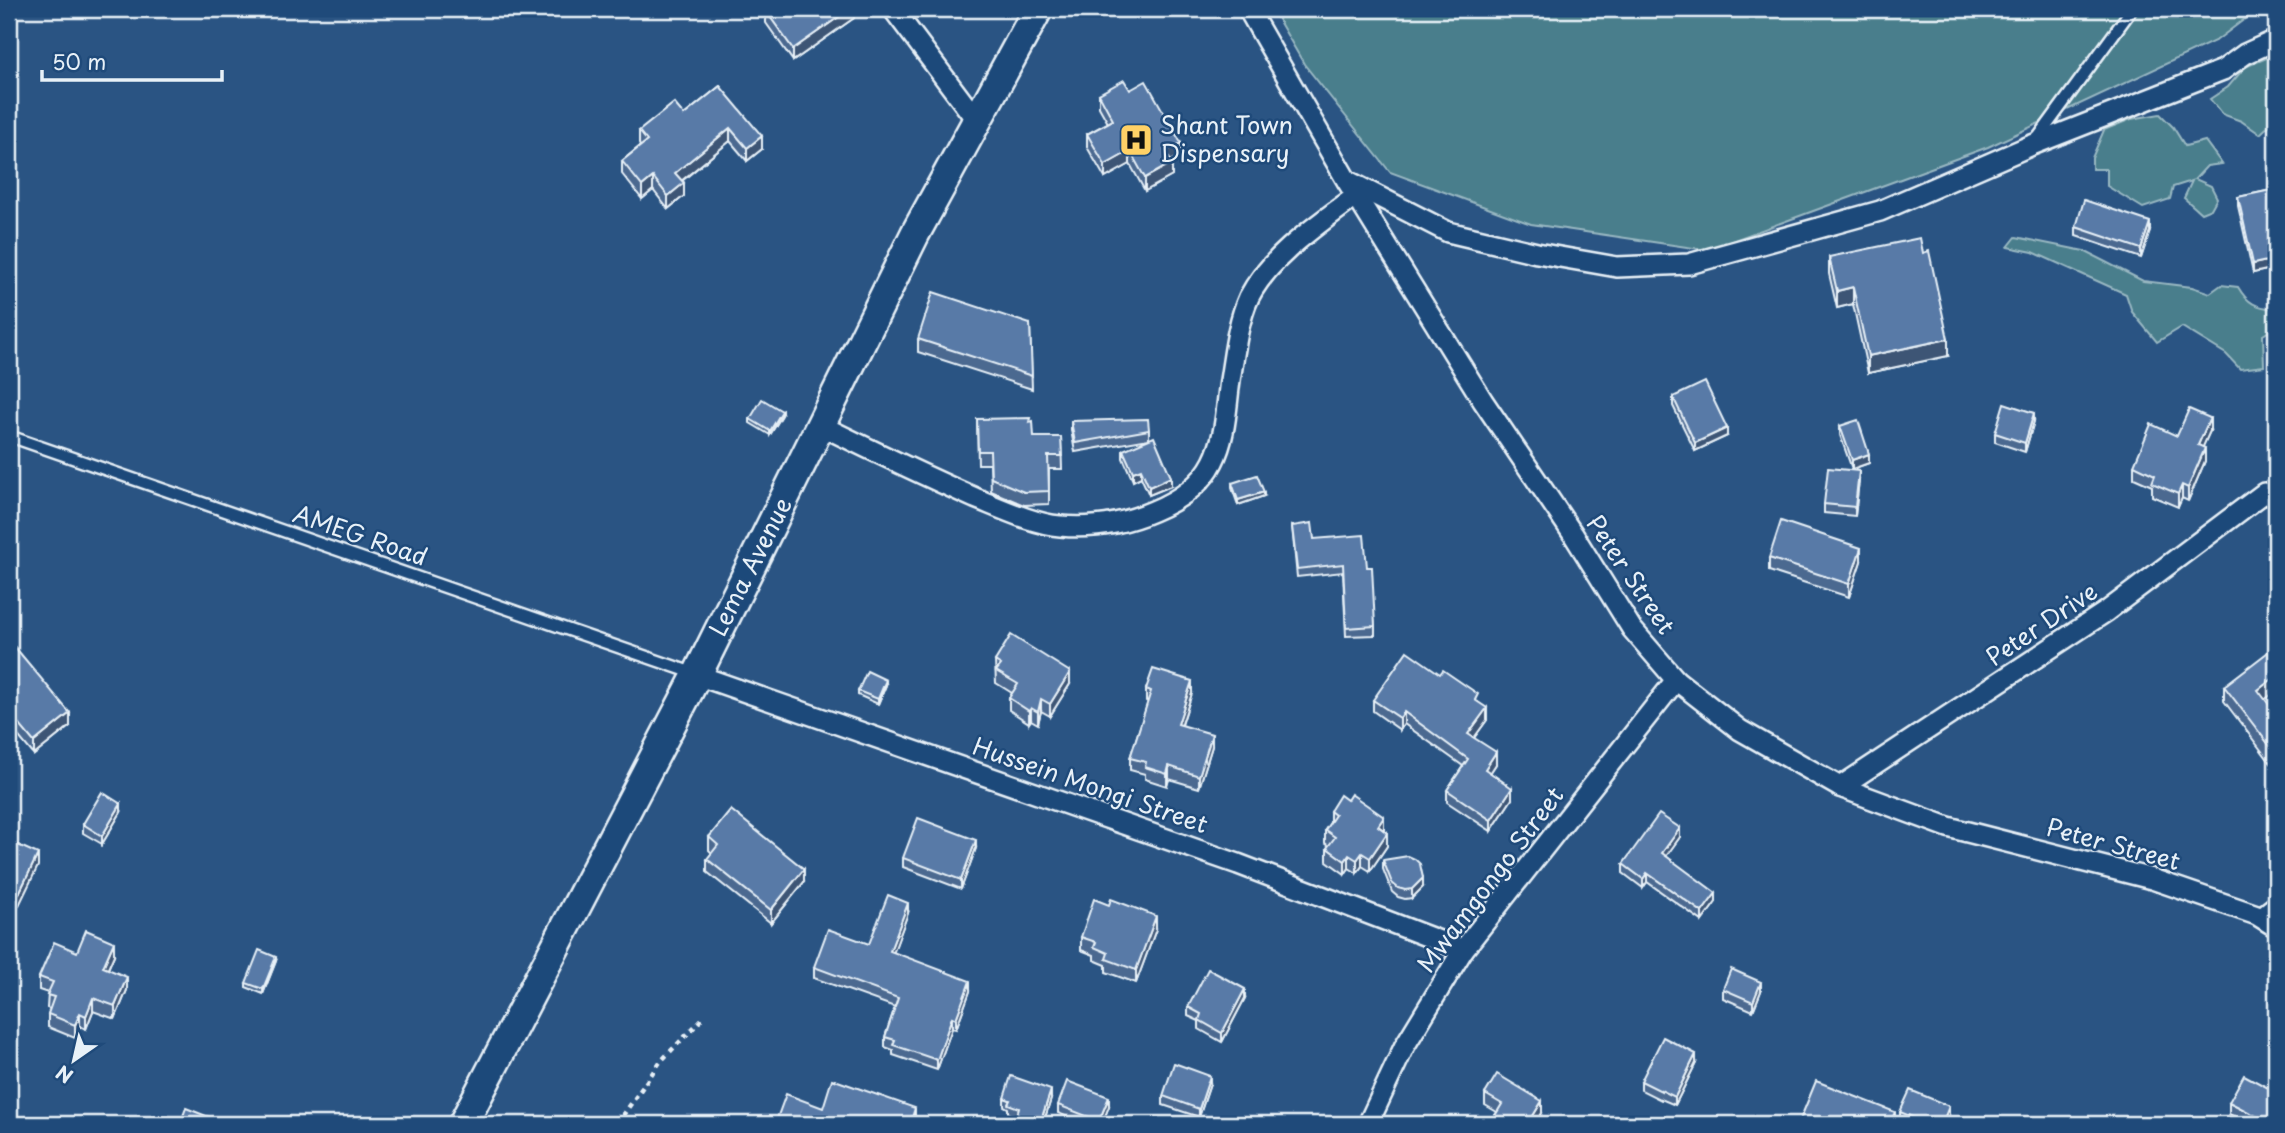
<svg xmlns="http://www.w3.org/2000/svg" width="2285" height="1133" viewBox="0 0 2285 1133" font-family="'Playpen Sans',sans-serif">
  <style>
    .green { fill: #4a7e8c; stroke: #99b8c2; stroke-width: 2 }
    .lines { fill: none; stroke-linecap: round; stroke-linejoin: round }
    .service-casing { stroke: #e8f1f8; stroke-width: 15 }
    .minor-casing { stroke: #e8f1f8; stroke-width: 24 }
    .secondary-casing { stroke: #e8f1f8; stroke-width: 33 }
    .path { stroke: #e8f1f8; stroke-width: 4.5; stroke-dasharray: 5 5; stroke-linecap: butt }
    .service { stroke: #1f4a7a; stroke-width: 10 }
    .minor { stroke: #1f4a7a; stroke-width: 19 }
    .secondary { stroke: #1f4a7a; stroke-width: 28 }
    .wall { fill: #4c6990; stroke: #e8f1f8; stroke-width: 2 }
    .shaded-wall { fill: #3e5575; stroke: #e8f1f8; stroke-width: 2 }
    .building { fill: #587aa7; stroke: #e8f1f8; stroke-width: 2 }
    .labels { text-anchor: middle; stroke-width: 5; stroke-linejoin: round; paint-order: stroke }
    .poi-label { font-size: 24px; fill: #e8f1f8; stroke: #1f4a7a; text-anchor: start }
    .street-label { font-size: 24px; fill: #e8f1f8; stroke: #1f4a7a }
  </style>
  <rect width="100%" height="100%" fill="#2a5483"/>
  <filter id="ink" filterUnits="userSpaceOnUse"><feTurbulence type="fractalNoise" baseFrequency=".0143" numOctaves="2"/><feDisplacementMap in="SourceGraphic" scale="14" xChannelSelector="R" yChannelSelector="G"/><feConvolveMatrix kernelMatrix="1 2 1 2 8 2 1 2 1" color-interpolation-filters="sRGB"/></filter>
  <g filter="url(#ink)">
    <g class="green">
      <path d="M1272,9H2258L2217,40L1988,147L1707,250L1531,224L1390,172L1304,64Z"/>
      <path d="M2276,54V119L2260,134L2241,121L2222,114L2210,99L2228,87L2245,67Z"/>
      <path d="M2160,114L2173,127L2185,146L2205,141L2222,164L2207,166L2195,179L2211,186L2217,198L2211,209L2201,213L2184,198L2192,181L2173,187L2170,199L2143,208L2107,186V169H2092V158L2104,130L2131,119Z"/>
      <path d="M2016,237L2084,251L2143,281L2192,287L2210,293L2221,285L2238,287C2248,304 2256,307 2275,309L2276,327L2263,335L2264,366L2240,369L2226,354L2182,327L2157,342L2132,312L2126,294L2033,252L2008,247Z"/>
    </g>
    <g class="lines">
      <defs>
        <g id="service">
          <path d="M2037,139L2132,9"/>
          <path d="M9,436L696,674"/>
          <path d="M2257,915L2276,900"/>
        </g>
        <g id="minor">
          <path d="M893,9L977,121"/>
          <path d="M1248,9L1347,181L1483,401L1573,534L1632,629L1676,680L1740,730L1840,787L1948,827L2152,879L2257,915L2276,927"/>
          <path d="M1348,181L1448,232L1537,253L1617,267L1689,264L1880,211L2032,145L2223,70L2245,54L2276,40"/>
          <path d="M822,426C873,451 923,475 975,498C1000,508 1034,524 1060,526C1093,529 1123,524 1153,511C1177,501 1201,486 1213,462C1227,435 1226,403 1231,374C1235,349 1238,321 1249,297C1270,256 1320,223 1356,196"/>
          <path d="M697,675L1238,864L1463,950"/>
          <path d="M1840,787L2107,611L2264,493"/>
          <path d="M1368,1124L1404,1047L1463,950L1676,680"/>
        </g>
        <path id="secondary" d="M463,1124L697,675L915,234L1038,9"/>
      </defs>
      <use href="#service" class="service-casing"/>
      <use href="#minor" class="minor-casing"/>
      <use href="#secondary" class="secondary-casing"/>
      <path class="path" d="M617,1124L660,1062L705,1016"/>
      <use href="#service" class="service"/>
      <use href="#minor" class="minor"/>
      <use href="#secondary" class="secondary"/>
    </g>
    <g class="wall">
      <path d="M854,9V18L793,61L766,23V11Z"/>
      <path d="M720,86L762,149L747,161L730,141L682,181L684,196L668,209L653,190L642,199L622,174V161L640,146L639,144V131L684,115Z"/>
      <path d="M1130,90L1181,156L1171,161L1172,176L1145,191L1130,164L1105,178L1087,147V134L1108,123L1099,107V94Z"/>
      <path d="M2276,189V268L2253,273L2238,206V197Z"/>
      <path d="M2076,227L2150,231L2141,258L2076,236Z"/>
      <path d="M1829,257L1948,356L1868,373L1853,304L1837,308L1829,274Z"/>
      <path d="M1030,324L1032,389L918,352V339Z"/>
      <path d="M1673,397L1727,436L1695,451L1673,406Z"/>
      <path d="M782,415L770,435L750,423V419Z"/>
      <path d="M977,419L1030,422L1034,437H1061L1062,469H1049V504L1024,505L991,491L990,464H978Z"/>
      <path d="M1071,421L1149,430V439L1075,452L1071,430Z"/>
      <path d="M2034,421L2025,452L1995,442V433Z"/>
      <path d="M1840,426L1869,463L1852,469L1840,435Z"/>
      <path d="M2210,431L2202,447L2205,461L2188,501L2182,498L2178,507L2152,496V486L2134,478V465L2177,436Z"/>
      <path d="M1123,450L1171,486L1149,495L1141,477L1133,481L1123,458Z"/>
      <path d="M1859,480L1855,516L1824,513V504Z"/>
      <path d="M1232,483L1264,496L1238,505L1232,488Z"/>
      <path d="M1292,526L1314,539L1367,567L1375,626V635L1346,636L1343,572L1297,577Z"/>
      <path d="M1769,558L1861,561L1849,597L1769,571Z"/>
      <path d="M9,639L70,726L34,755L9,725Z"/>
      <path d="M995,661L1070,684L1050,716L1041,711L1038,724L1031,720L1029,723L1009,710V698L1012,693L996,683Z"/>
      <path d="M886,685L878,704L858,695V691Z"/>
      <path d="M2224,686L2265,700L2276,714V770L2224,701Z"/>
      <path d="M1146,689L1192,693L1182,725L1212,746L1199,788L1169,779L1167,786L1145,779V774L1130,770V758L1148,702L1146,701Z"/>
      <path d="M1373,700L1478,702L1487,720L1474,738L1496,764L1490,773L1512,799L1491,831L1447,802V790L1463,766L1404,724L1400,730L1373,711Z"/>
      <path d="M1330,811L1384,830L1387,846L1370,871L1362,866L1357,873L1349,868L1345,874L1327,861V848L1329,846L1325,843V830L1330,823Z"/>
      <path d="M121,812L102,844L83,833V824Z"/>
      <path d="M709,837L804,882L771,923L707,872V859L712,853L709,850Z"/>
      <path d="M1680,837L1666,856L1716,902L1702,921L1647,882L1643,888L1623,873V864Z"/>
      <path d="M976,848L961,889L903,867V858Z"/>
      <path d="M1383,860L1423,887L1412,898L1405,899L1398,897L1392,892L1383,869Z"/>
      <path d="M908,913L893,953L970,991L956,1029L952,1028L937,1070L893,1055V1050L885,1047V1037L895,1007L814,978V967L869,944Z"/>
      <path d="M1156,929L1136,983L1106,972V965L1094,960V955L1081,950V937Z"/>
      <path d="M77,952L114,955L108,969L127,990L115,1019L93,1011L86,1029L80,1026L75,1038L48,1027V1014L50,1009L47,1008L48,993L39,990V977Z"/>
      <path d="M276,961L263,994L246,987V983Z"/>
      <path d="M1723,989L1761,991L1753,1011L1723,998Z"/>
      <path d="M1245,998L1222,1042L1199,1029V1021L1188,1016V1007Z"/>
      <path d="M1696,1063L1675,1105L1661,1099V1100L1641,1090V1081Z"/>
      <path d="M1210,1084L1199,1117L1163,1105V1096Z"/>
      <path d="M1485,1094L1542,1113L1535,1124H1490L1497,1112L1485,1105Z"/>
      <path d="M1004,1098L1051,1099L1043,1124H1019L1017,1123V1116L1008,1113V1108L1004,1106Z"/>
      <path d="M2229,1102L2276,1124H2248L2229,1114Z"/>
      <path d="M1058,1105L1109,1106L1102,1124H1085L1058,1113Z"/>
      <path d="M1900,1112L1949,1115L1945,1124H1908L1900,1121Z"/>
      <path d="M1800,1120L1895,1124H1800Z"/>
    </g>
    <g class="shaded-wall">
      <path d="M850,9H854V18L793,61V49Z"/>
      <path d="M730,128V141L675,186V173Z"/>
      <path d="M762,136V149L747,161V148Z"/>
      <path d="M1181,143V156L1165,164V151Z"/>
      <path d="M1130,151V164L1105,178V165Z"/>
      <path d="M1172,163V176L1145,191V178Z"/>
      <path d="M653,177V190L642,199V186Z"/>
      <path d="M684,183V196L668,209V196Z"/>
      <path d="M2150,222V231L2141,258V249Z"/>
      <path d="M2276,259V268L2253,273V264Z"/>
      <path d="M1853,287V304L1837,308V291Z"/>
      <path d="M1948,339V356L1868,373V356Z"/>
      <path d="M782,411V415L770,435V431Z"/>
      <path d="M2034,413V421L2025,452V443Z"/>
      <path d="M2210,418V431L2198,458V445Z"/>
      <path d="M1727,428V436L1695,451V443Z"/>
      <path d="M2205,448V461L2188,501V488Z"/>
      <path d="M1869,454V463L1852,469V460Z"/>
      <path d="M1141,469V477L1133,481V472Z"/>
      <path d="M1859,471V480L1855,516V507Z"/>
      <path d="M1171,477V486L1149,495V487Z"/>
      <path d="M2182,485V498L2178,507V494Z"/>
      <path d="M1264,492V496L1238,505V500Z"/>
      <path d="M1861,548V561L1849,597V584Z"/>
      <path d="M1070,672V684L1050,716V704Z"/>
      <path d="M2276,676V691L2258,705V690Z"/>
      <path d="M886,680V685L878,704V699Z"/>
      <path d="M1192,681V693L1178,736V724Z"/>
      <path d="M1041,699V711L1038,724V712Z"/>
      <path d="M1031,708V720L1029,723V711Z"/>
      <path d="M1487,708V720L1468,746V734Z"/>
      <path d="M1404,712V724L1400,730V718Z"/>
      <path d="M70,713V726L34,755V742Z"/>
      <path d="M1212,734V746L1199,788V776Z"/>
      <path d="M1496,752V764L1485,781V769Z"/>
      <path d="M1169,766V779L1167,786V774Z"/>
      <path d="M1512,788V799L1491,831V820Z"/>
      <path d="M121,804V812L102,844V836Z"/>
      <path d="M1384,817V830L1378,826Z"/>
      <path d="M1680,828V837L1662,862V853Z"/>
      <path d="M1387,833V846L1370,871V858Z"/>
      <path d="M976,840V848L961,889V880Z"/>
      <path d="M1362,853V866L1357,873V860Z"/>
      <path d="M38,854V866L9,926V914Z"/>
      <path d="M1349,855V868L1345,874V861Z"/>
      <path d="M804,869V882L771,923V910Z"/>
      <path d="M1647,873V882L1643,888V879Z"/>
      <path d="M1423,878V887L1412,898V889Z"/>
      <path d="M1716,893V902L1702,921V912Z"/>
      <path d="M908,903V913L890,962V951Z"/>
      <path d="M1156,916V929L1136,983V970Z"/>
      <path d="M114,942V955L103,980V967Z"/>
      <path d="M276,957V961L263,994V989Z"/>
      <path d="M127,977V990L115,1019V1006Z"/>
      <path d="M970,981V991L956,1029V1019Z"/>
      <path d="M1761,982V991L1753,1011V1002Z"/>
      <path d="M1245,989V998L1222,1042V1033Z"/>
      <path d="M93,998V1011L86,1029V1016Z"/>
      <path d="M80,1013V1026L75,1038V1025Z"/>
      <path d="M952,1017V1028L937,1070V1060Z"/>
      <path d="M13,1038V1050L9,1061V1049Z"/>
      <path d="M1696,1054V1063L1675,1105V1097Z"/>
      <path d="M1210,1076V1084L1199,1117V1109Z"/>
      <path d="M1051,1090V1099L1043,1124H1040Z"/>
      <path d="M1109,1097V1106L1102,1124H1099V1121Z"/>
      <path d="M1542,1101V1113L1535,1124H1528Z"/>
      <path d="M1949,1106V1115L1945,1124H1942Z"/>
      <path d="M915,1108V1120L914,1124H910Z"/>
      <path d="M1895,1112V1124H1890Z"/>
    </g>
    <g class="building">
      <path d="M770,9H850L793,49L766,11Z"/>
      <path d="M1124,80L1130,90L1146,81L1181,143L1165,151L1172,163L1145,178L1130,151L1105,165L1087,134L1113,120L1099,94Z"/>
      <path d="M720,86L762,136L747,148L730,128L675,173L684,183L668,196L653,177L642,186L622,161L647,141L639,131L674,103L684,115Z"/>
      <path d="M2276,189V259L2253,264L2238,197Z"/>
      <path d="M2084,200L2150,222L2141,249L2076,227Z"/>
      <path d="M1920,238L1923,253L1929,251L1948,339L1868,356L1853,287L1837,291L1829,257Z"/>
      <path d="M933,292L1030,324L1032,376L918,339Z"/>
      <path d="M1705,382L1727,428L1695,443L1673,397Z"/>
      <path d="M762,399L782,411L770,431L750,419Z"/>
      <path d="M2004,403L2034,413L2025,443L1995,433Z"/>
      <path d="M2189,409L2210,418L2198,445L2205,448L2188,488L2182,485L2178,494L2152,483L2155,475L2134,465L2151,424L2177,436Z"/>
      <path d="M1030,418L1029,422L1033,421L1034,437H1061L1062,456H1048L1049,491L1024,492L991,478L990,451H978L977,419Z"/>
      <path d="M1148,419L1149,430L1075,443L1071,421Z"/>
      <path d="M1858,420L1869,454L1852,460L1840,426Z"/>
      <path d="M1154,437L1171,477L1149,487L1141,469L1133,472L1123,450Z"/>
      <path d="M1828,468L1859,471L1855,507L1824,504Z"/>
      <path d="M1257,475L1264,492L1238,500L1232,483Z"/>
      <path d="M1781,521L1861,548L1849,584L1769,558Z"/>
      <path d="M1312,523L1314,539L1364,535L1367,567H1372L1375,626L1346,628L1343,564L1297,569L1292,526Z"/>
      <path d="M1011,635L1070,672L1050,704L1041,699L1038,712L1031,708L1029,711L1009,698L1018,684L996,671L1001,665L995,661Z"/>
      <path d="M9,640L70,713L34,742L9,712Z"/>
      <path d="M2276,646V676L2258,690L2276,714V754L2224,686Z"/>
      <path d="M1407,651L1440,674L1443,670L1478,694L1475,700L1487,708L1468,734L1496,752L1485,769L1512,788L1491,820L1447,790L1468,759L1404,712L1400,718L1373,700Z"/>
      <path d="M1153,669L1192,681L1178,724L1212,734L1199,776L1169,766L1167,774L1145,767L1146,762L1130,758L1151,691L1146,689Z"/>
      <path d="M867,671L886,680L878,699L858,691Z"/>
      <path d="M102,792L121,804L102,836L83,824Z"/>
      <path d="M1351,794L1384,817L1378,826L1387,833L1370,858L1362,853L1357,860L1349,855L1345,861L1327,848L1335,837L1325,830L1335,815L1330,811L1340,795L1347,800Z"/>
      <path d="M731,810L804,869L771,910L707,859L718,845L709,837Z"/>
      <path d="M1659,814L1680,828L1662,853L1716,893L1702,912L1647,873L1643,879L1623,864Z"/>
      <path d="M918,818L976,840L961,880L903,858Z"/>
      <path d="M9,841L38,854L9,914Z"/>
      <path d="M1408,856L1415,859L1420,864L1423,878L1412,889L1405,890L1398,888L1392,883L1383,860Z"/>
      <path d="M888,895L908,903L890,951L970,981L956,1019L952,1017L937,1060L893,1045L895,1040L885,1037L898,998L814,967L828,929L869,944Z"/>
      <path d="M1094,899L1109,905L1111,899L1156,916L1136,970L1106,959L1108,953L1094,947L1096,942L1081,937Z"/>
      <path d="M86,930L114,942L103,967L127,977L115,1006L93,998L86,1016L80,1013L75,1025L48,1014L54,997L47,995L53,982L39,977L54,942L77,952Z"/>
      <path d="M259,950L276,957L263,989L246,983Z"/>
      <path d="M1208,969L1245,989L1222,1033L1199,1020L1201,1014L1188,1007Z"/>
      <path d="M1731,969L1761,982L1753,1002L1723,989Z"/>
      <path d="M9,1037L13,1038L9,1049Z"/>
      <path d="M1663,1037L1696,1054L1675,1097L1661,1090V1091L1641,1081Z"/>
      <path d="M1174,1063L1210,1076L1199,1109L1163,1096Z"/>
      <path d="M1497,1074L1542,1101L1528,1124H1490L1502,1104L1485,1094Z"/>
      <path d="M2244,1075L2276,1092V1124H2254L2258,1117L2229,1102Z"/>
      <path d="M1011,1076L1051,1090L1040,1123L1017,1115L1019,1108L1008,1104L1010,1100L1004,1098Z"/>
      <path d="M832,1079L915,1108L910,1124H775L786,1094L823,1108Z"/>
      <path d="M1067,1081L1109,1097L1099,1121L1058,1105Z"/>
      <path d="M1816,1081L1895,1112L1890,1124H1811L1800,1120Z"/>
      <path d="M1910,1090L1949,1106L1942,1124H1929L1900,1112Z"/>
      <path d="M186,1108L219,1121L217,1124H180Z"/>
    </g>
  </g>
  <defs>
    <symbol id="hospital-square" viewBox="-11 -11 22 22"><rect x="-9" y="-9" width="18" height="18" rx="4" fill="#ffd166" stroke="#1f4a7a"/><path d="M-5-5h3v3.5h4V-5h3V5h-3V1.5h-4V5h-3Z" fill="#111"/></symbol>
  </defs>
  <g fill-rule="evenodd">
    <use href="#hospital-square" x="1117" y="121" width="38" height="38"/>
  </g>
  <g class="labels">
    <g class="poi-label">
      <text x="1160" y="134">Shant Town<tspan x="1160" dy="28">Dispensary</tspan></text>
    </g>
    <g class="street-label">
      <text transform="translate(360 536) rotate(19)" y="8">AMEG Road</text>
      <text transform="translate(751 567) rotate(-63)" y="8">Lema Avenue</text>
      <text transform="translate(1630 575) rotate(56)" y="8">Peter Street</text>
      <text transform="translate(2042 625) rotate(-34)" y="8">Peter Drive</text>
      <text transform="translate(1090 786) rotate(19)" y="8">Hussein Mongi Street</text>
      <text transform="translate(2113 845) rotate(15)" y="8">Peter Street</text>
      <text transform="translate(1491 880) rotate(-53)" y="8">Mwamgongo Street</text>
    </g>
  </g>
  <rect width="2285" height="1133" fill="none" stroke="#1f4a7a" stroke-width="35"/>
  <rect x="18" y="18" width="2250" height="1098" fill="none" stroke="#e8f1f8" stroke-width="2.5" filter="url(#ink)"/>
  <g transform="translate(74 1060) rotate(214)" stroke="#1f4a7a" stroke-width="5" paint-order="stroke">
  <path d="M0-5L12 26L0 18L-12 26Z" fill="#e8f1f8"/>
  <text y="-10" font-size="19" font-weight="bold" text-anchor="middle" fill="#e8f1f8">N</text>
  </g>
  <path d="M42 70v10h180v-10" fill="none" stroke="#e8f1f8" stroke-width="3.5"/>
  <text x="52" y="70" font-size="21" fill="#e8f1f8" stroke="#1f4a7a" stroke-width="5" paint-order="stroke">50 m</text>
</svg>
